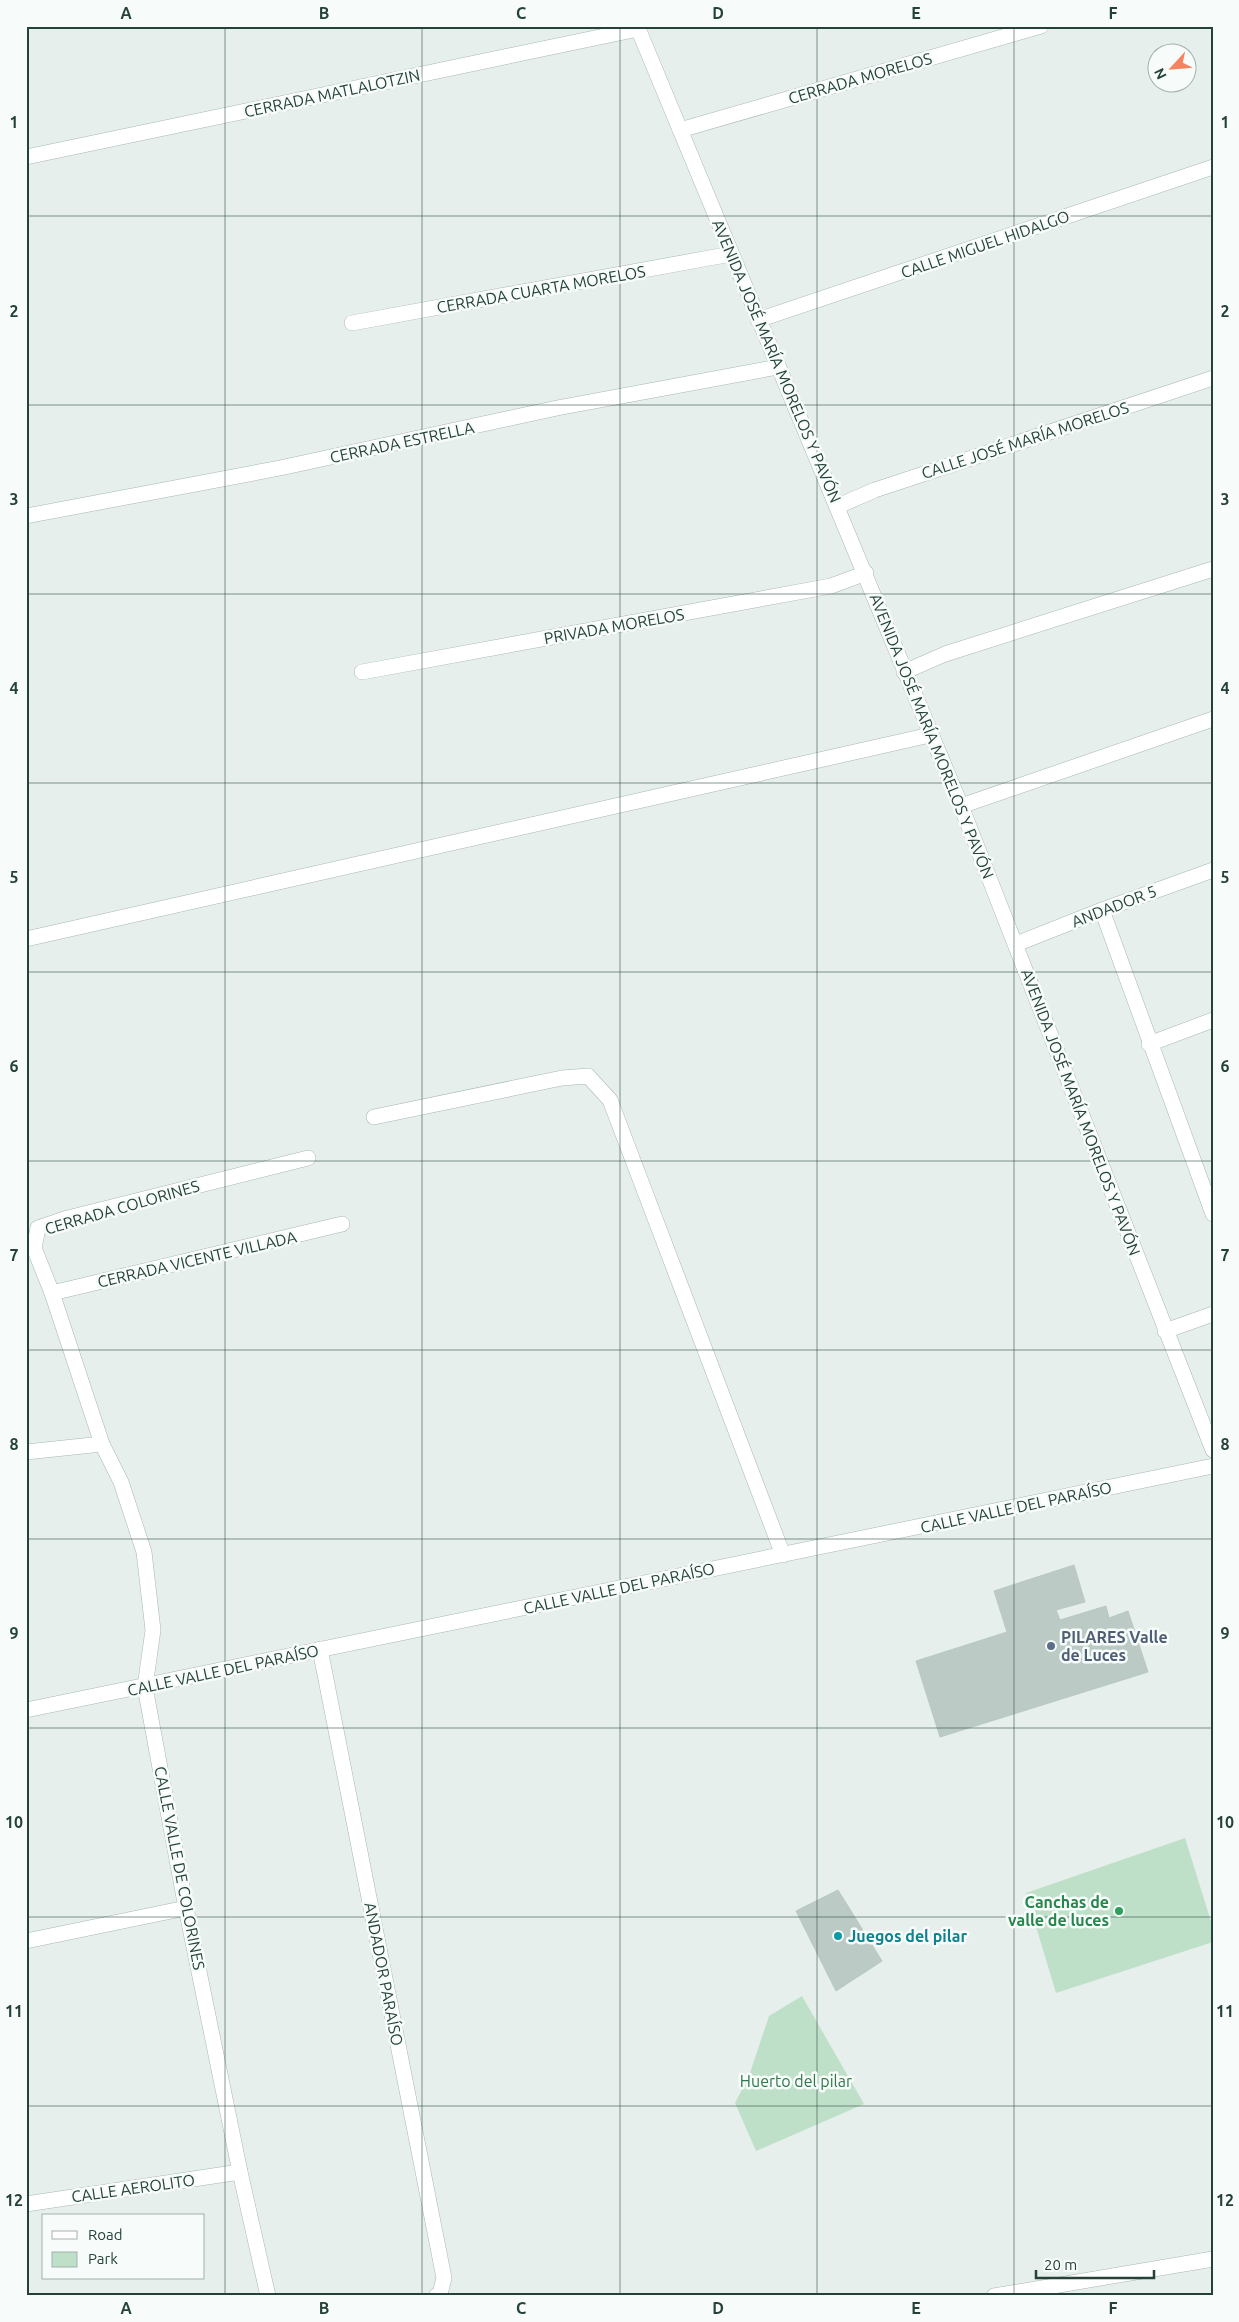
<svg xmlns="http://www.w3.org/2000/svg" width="1239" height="2322" viewBox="0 0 1239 2322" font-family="Ubuntu,sans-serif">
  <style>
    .green { fill: #bfe0c8 }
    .building { fill: #bbcac4; stroke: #b8c9c2 }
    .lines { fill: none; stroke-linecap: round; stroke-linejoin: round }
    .minor-casing { stroke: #a8b8b2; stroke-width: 16 }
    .minor { stroke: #fff; stroke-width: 15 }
    .grid { fill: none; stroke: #24423a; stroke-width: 1; stroke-opacity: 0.55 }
    .service-dot { fill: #5c6f8a; stroke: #f7fbf9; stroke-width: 2 }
    .leisure-dot { fill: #2e9e5b; stroke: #f7fbf9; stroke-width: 2 }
    .culture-dot { fill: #0f9aa8; stroke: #f7fbf9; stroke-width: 2 }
    .labels { text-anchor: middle; stroke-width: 5; stroke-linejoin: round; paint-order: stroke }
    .street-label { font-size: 16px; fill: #24423a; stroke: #f7fbf9 }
    .service-label { font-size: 16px; font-weight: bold; fill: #4e5e75; stroke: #f7fbf9; text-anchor: start }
    .leisure-label { font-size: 16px; font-weight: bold; fill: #27864d; stroke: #f7fbf9; text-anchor: end }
    .culture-label { font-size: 16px; font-weight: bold; fill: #0d838f; stroke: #f7fbf9; text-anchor: start }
    .park-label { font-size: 16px; fill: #2d7a4b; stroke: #f7fbf9 }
    .neatline { fill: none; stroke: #24423a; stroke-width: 2 }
    .grid-label { font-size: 16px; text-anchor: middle; font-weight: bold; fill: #24423a }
  </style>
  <rect width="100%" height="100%" fill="#e6efeb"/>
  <g class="green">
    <path d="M1185,1838L1213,1928V1942L1056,1993L1026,1893Z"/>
    <path d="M802,1996L864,2104L756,2151L735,2103L749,2076L769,2016Z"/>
  </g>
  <g class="building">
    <path d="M1074,1565L1085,1602L1056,1610L1060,1620L1106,1606L1109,1618L1128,1611L1148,1672L940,1737L916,1661L1007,1632L994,1591Z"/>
    <path d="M838,1890L882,1961L836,1991L796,1911Z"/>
  </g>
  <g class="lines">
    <defs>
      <g id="minor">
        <path d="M637,26L961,806L1213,1450"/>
        <path d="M680,130L1041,26"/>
        <path d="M26,157L638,29"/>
        <path d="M758,320L1213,167"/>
        <path d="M352,323L731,254"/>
        <path d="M838,506L875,490L1213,378"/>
        <path d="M26,516L280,468L557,408L778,367"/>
        <path d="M362,672L831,586L866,573"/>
        <path d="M904,672L945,654L1213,569"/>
        <path d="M961,806L1213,719"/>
        <path d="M1102,910L1213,1214"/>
        <path d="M26,939L930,735"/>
        <path d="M1016,944L1102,910L1213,870"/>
        <path d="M1149,1044L1213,1020"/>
        <path d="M374,1117L562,1078L588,1076L610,1100L783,1555"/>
        <path d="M52,1293L342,1224"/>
        <path d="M1165,1331L1213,1314"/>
        <path d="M26,1452L102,1444"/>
        <path d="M320,1649L444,2278L440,2294L436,2296"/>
        <path d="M26,1710L1213,1466"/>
        <path d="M26,1941L186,1908"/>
        <path d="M26,2204L240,2172"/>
        <path d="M268,2296L240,2172L186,1908L145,1687L153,1630L144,1552L121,1482L102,1444L52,1293L34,1248L38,1228L64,1219L308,1158"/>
        <path d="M994,2296L1213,2259"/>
      </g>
    </defs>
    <use href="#minor" class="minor-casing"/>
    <use href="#minor" class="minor"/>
  </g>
  <path class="grid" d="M225,26V2296M422,26V2296M620,26V2296M817,26V2296M1014,26V2296M26,216H1213M26,405H1213M26,594H1213M26,783H1213M26,972H1213M26,1161H1213M26,1350H1213M26,1539H1213M26,1728H1213M26,1917H1213M26,2106H1213"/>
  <circle class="service-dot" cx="1051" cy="1646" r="5"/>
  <circle class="leisure-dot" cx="1119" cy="1911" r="5"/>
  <circle class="culture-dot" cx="838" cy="1936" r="5"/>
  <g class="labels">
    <g class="street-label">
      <text transform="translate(860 78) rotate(-16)" y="6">CERRADA MORELOS</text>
      <text transform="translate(332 93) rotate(-12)" y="6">CERRADA MATLALOTZIN</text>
      <text transform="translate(985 244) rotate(-19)" y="6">CALLE MIGUEL HIDALGO</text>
      <text transform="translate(541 289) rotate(-10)" y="6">CERRADA CUARTA MORELOS</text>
      <text transform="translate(777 361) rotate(67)" y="6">AVENIDA JOSÉ MARÍA MORELOS Y PAVÓN</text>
      <text transform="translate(1025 440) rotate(-18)" y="6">CALLE JOSÉ MARÍA MORELOS</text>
      <text transform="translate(402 442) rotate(-12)" y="6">CERRADA ESTRELLA</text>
      <text transform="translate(614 626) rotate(-10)" y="6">PRIVADA MORELOS</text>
      <text transform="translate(932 736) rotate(68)" y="6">AVENIDA JOSÉ MARÍA MORELOS Y PAVÓN</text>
      <text transform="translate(1114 906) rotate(-21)" y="6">ANDADOR 5</text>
      <text transform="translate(1081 1112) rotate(69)" y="6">AVENIDA JOSÉ MARÍA MORELOS Y PAVÓN</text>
      <text transform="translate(122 1207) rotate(-16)" y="6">CERRADA COLORINES</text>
      <text transform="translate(197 1259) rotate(-13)" y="6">CERRADA VICENTE VILLADA</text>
      <text transform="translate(1016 1507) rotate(-12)" y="6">CALLE VALLE DEL PARAÍSO</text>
      <text transform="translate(619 1588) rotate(-12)" y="6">CALLE VALLE DEL PARAÍSO</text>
      <text transform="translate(223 1670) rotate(-12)" y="6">CALLE VALLE DEL PARAÍSO</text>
      <text transform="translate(180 1868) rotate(79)" y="6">CALLE VALLE DE COLORINES</text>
      <text transform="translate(384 1974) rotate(79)" y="6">ANDADOR PARAÍSO</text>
      <text transform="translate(133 2188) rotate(-8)" y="6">CALLE AEROLITO</text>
    </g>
    <g class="service-label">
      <text x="1061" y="1643">PILARES Valle<tspan x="1061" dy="18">de Luces</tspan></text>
    </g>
    <g class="leisure-label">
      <text x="1109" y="1908">Canchas de<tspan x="1109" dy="18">valle de luces</tspan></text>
    </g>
    <g class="culture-label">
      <text x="848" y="1942">Juegos del pilar</text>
    </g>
    <g class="park-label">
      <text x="796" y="2087">Huerto del pilar</text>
    </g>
  </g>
  <rect width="1239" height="2322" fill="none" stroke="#f7fbf9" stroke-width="55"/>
  <rect x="42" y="2214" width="162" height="65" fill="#f7fbf9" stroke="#a3b1ad"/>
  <rect x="52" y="2231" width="25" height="8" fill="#ffffff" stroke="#a3b1ad"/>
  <text x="88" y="2240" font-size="15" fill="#24423a">Road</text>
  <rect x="52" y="2252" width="25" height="15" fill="#bfe0c8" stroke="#a3b1ad"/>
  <text x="88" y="2264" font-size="15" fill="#24423a">Park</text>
  <g transform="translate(1172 68) rotate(244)"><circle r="24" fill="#f7fbf9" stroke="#a3b1ad"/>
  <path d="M0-4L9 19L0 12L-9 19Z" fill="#f4845f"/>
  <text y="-8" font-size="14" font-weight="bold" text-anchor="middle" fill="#24423a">N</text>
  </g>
  <path d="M1036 2270v8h118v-8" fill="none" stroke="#24423a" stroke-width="2.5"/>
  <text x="1044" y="2270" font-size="15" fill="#24423a" stroke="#f7fbf9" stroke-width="4" paint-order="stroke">20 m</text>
  <rect x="28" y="28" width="1184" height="2266" class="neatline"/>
  <g class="grid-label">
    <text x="126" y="19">A</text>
    <text x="324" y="19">B</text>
    <text x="521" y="19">C</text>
    <text x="718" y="19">D</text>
    <text x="916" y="19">E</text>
    <text x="1113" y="19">F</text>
    <text x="14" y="128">1</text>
    <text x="1225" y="128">1</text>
    <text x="14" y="317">2</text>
    <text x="1225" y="317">2</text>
    <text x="14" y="505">3</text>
    <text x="1225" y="505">3</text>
    <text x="14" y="694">4</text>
    <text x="1225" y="694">4</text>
    <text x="14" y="883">5</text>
    <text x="1225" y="883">5</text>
    <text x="14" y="1072">6</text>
    <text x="1225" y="1072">6</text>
    <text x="14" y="1261">7</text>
    <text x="1225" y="1261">7</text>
    <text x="14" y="1450">8</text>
    <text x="1225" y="1450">8</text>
    <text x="14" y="1639">9</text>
    <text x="1225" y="1639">9</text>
    <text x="14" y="1828">10</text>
    <text x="1225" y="1828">10</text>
    <text x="14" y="2017">11</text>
    <text x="1225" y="2017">11</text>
    <text x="14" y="2206">12</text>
    <text x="1225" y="2206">12</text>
    <text x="126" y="2314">A</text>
    <text x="324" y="2314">B</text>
    <text x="521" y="2314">C</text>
    <text x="718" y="2314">D</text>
    <text x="916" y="2314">E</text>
    <text x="1113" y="2314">F</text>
  </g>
</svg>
